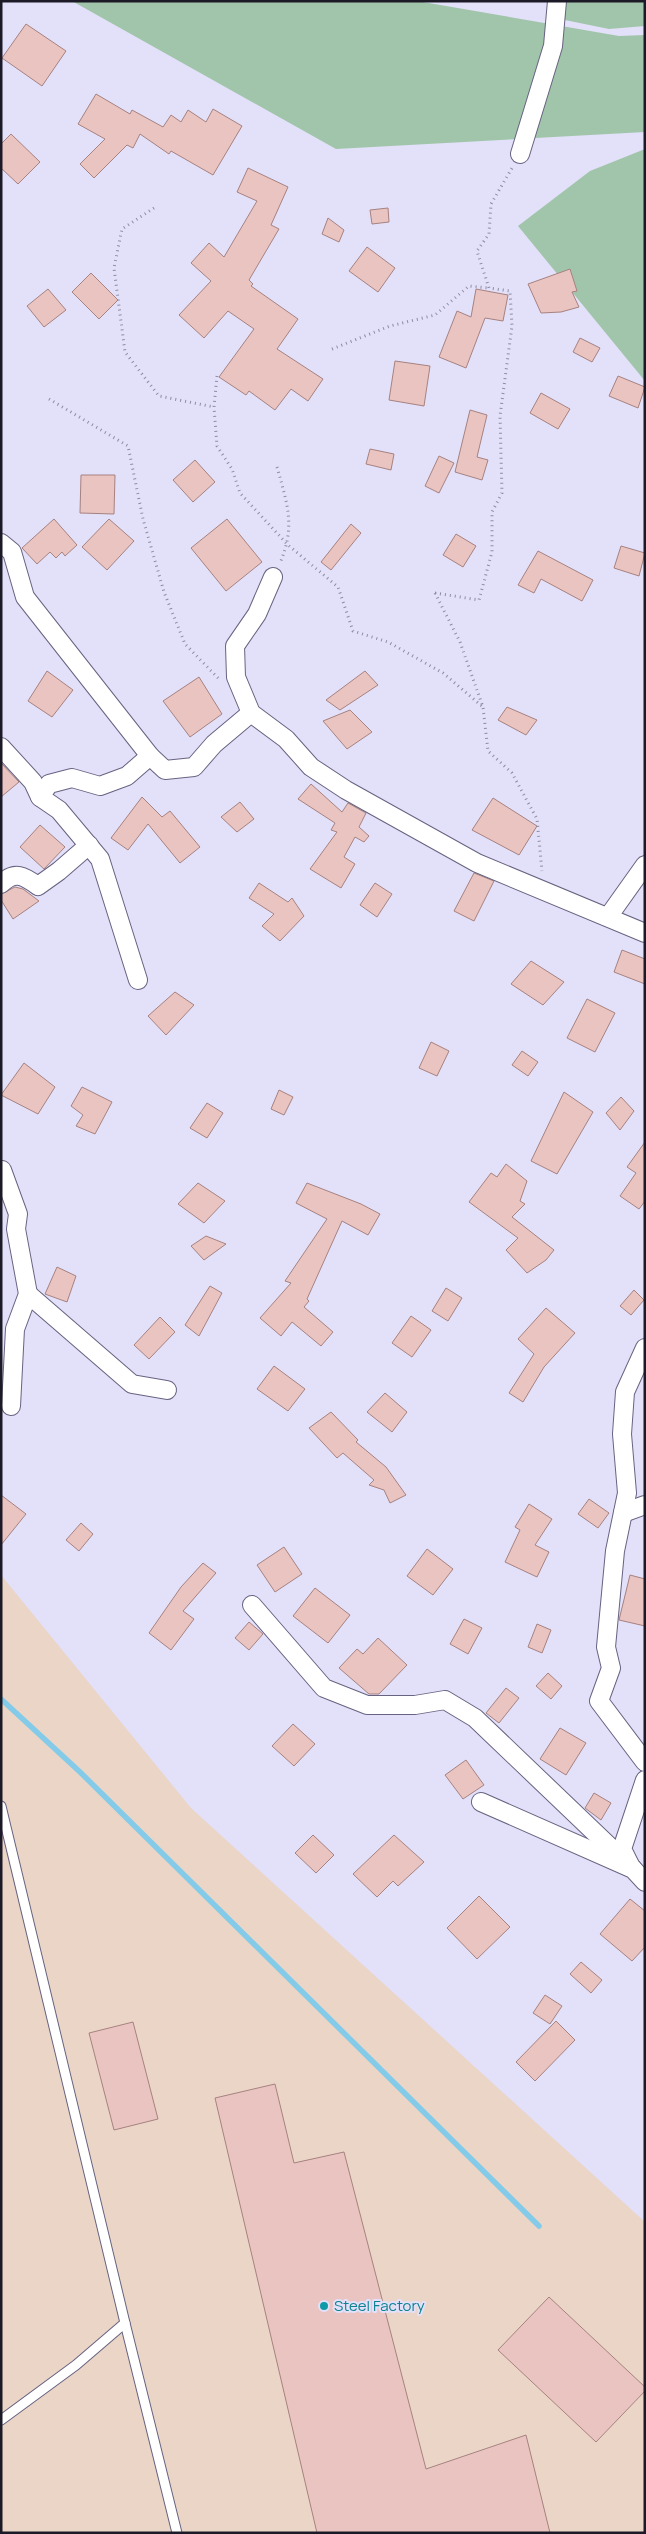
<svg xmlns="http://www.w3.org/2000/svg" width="646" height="2534" viewBox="0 0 646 2534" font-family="Manrope,sans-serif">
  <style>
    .industrial { fill: #ead5c7 }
    .green { fill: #a1c5aa }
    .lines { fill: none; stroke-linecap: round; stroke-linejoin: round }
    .stream { stroke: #83cbe8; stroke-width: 5.5 }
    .building { fill: #eac4c1; stroke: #a68280 }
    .service-casing { stroke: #676380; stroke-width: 11 }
    .minor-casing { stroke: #676380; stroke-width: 20 }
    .path { stroke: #8e8ca0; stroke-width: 3; stroke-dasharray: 1 4; stroke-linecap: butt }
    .service { stroke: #fff; stroke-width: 9 }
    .minor { stroke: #fff; stroke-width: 18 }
    .culture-dot { fill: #0f9aa8; stroke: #e3e0fa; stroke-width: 2 }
    .labels { text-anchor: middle; stroke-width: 4; stroke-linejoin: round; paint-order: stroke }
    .culture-label { font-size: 15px; fill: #0d838f; stroke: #e3e0fa; text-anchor: start }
  </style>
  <rect width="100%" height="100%" fill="#e3e0fa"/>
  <path class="industrial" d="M1,1575L191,1808L645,2222V2533H1Z"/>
  <g class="green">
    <path d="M72,1H417L619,36L645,35V132L336,149Z"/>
    <path d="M565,1H645V26L609,29L560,19Z"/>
    <path d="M645,149V381L518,226L590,171Z"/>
  </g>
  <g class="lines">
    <path class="stream" d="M1,1699L80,1772L539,2226"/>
  </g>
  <g class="building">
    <path d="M26,24L66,51L42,86L2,58Z"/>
    <path d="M96,94L130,114L132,110L163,127L171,115L181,122L188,110L206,122L213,109L242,126L213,175L171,151L169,154L140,134L133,148L127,145L94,178L80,164L105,139L78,124Z"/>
    <path d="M11,134L40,162L18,184L1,168V144Z"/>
    <path d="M248,168L288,187L271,225L279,229L249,280L253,284L251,286L298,319L277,349L323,379L308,401L291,389L275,410L249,391L246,395L219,377L254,329L228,311L204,338L179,315L211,281L191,263L209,243L224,257L257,201L237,192Z"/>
    <path d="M388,208L389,222L372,224L370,210Z"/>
    <path d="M328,218L344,230L339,242L322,234Z"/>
    <path d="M367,247L395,268L378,292L349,271Z"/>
    <path d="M570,269L577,291L572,292L579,307L561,312L541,313L528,284Z"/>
    <path d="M91,273L118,300L99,319L72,292Z"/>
    <path d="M48,289L66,310L44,327L27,306Z"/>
    <path d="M476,289L508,295L503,321L485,318L466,368L439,357L457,311L471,317Z"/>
    <path d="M580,338L600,348L592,362L573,352Z"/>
    <path d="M395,361L430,366L424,406L389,400Z"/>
    <path d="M618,376L645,387L638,408L609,396Z"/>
    <path d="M541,393L570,409L558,429L530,413Z"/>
    <path d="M470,410L487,415L477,457L488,460L482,480L455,472Z"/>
    <path d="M370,449L394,454L391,470L366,464Z"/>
    <path d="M439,456L454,463L439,493L425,486Z"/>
    <path d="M195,460L215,482L193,502L173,480Z"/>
    <path d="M81,475H115L114,514L80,513Z"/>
    <path d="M54,519L77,545L65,556L62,552L56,558L50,552L37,564L22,548Z"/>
    <path d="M109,519L134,541L107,570L82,547Z"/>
    <path d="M227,519L262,562L226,591L191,548Z"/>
    <path d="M351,524L361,533L331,570L321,562Z"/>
    <path d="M456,534L476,546L463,567L443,555Z"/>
    <path d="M621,546L645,553L639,576L614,568Z"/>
    <path d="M538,551L593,580L582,601L541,579L534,593L518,585Z"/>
    <path d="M47,671L73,690L52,717L28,701Z"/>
    <path d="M365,671L378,685L340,710L326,700Z"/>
    <path d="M199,677L222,714L190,737L163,701Z"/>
    <path d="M507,707L537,720L526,735L498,720Z"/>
    <path d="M350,710L372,732L347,749L323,721Z"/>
    <path d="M1,763L19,782L1,797Z"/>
    <path d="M311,784L342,812L348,803L366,813L359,827L369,836L364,842L355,837L344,857L355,864L341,888L310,869L337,832L331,830L335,823L298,799Z"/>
    <path d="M142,797L162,817L170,811L200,847L180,863L148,824L128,850L111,838Z"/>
    <path d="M493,798L537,826L519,855L472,830Z"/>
    <path d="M240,802L254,819L237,832L221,817Z"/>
    <path d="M40,825L65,847L44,869L20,847Z"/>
    <path d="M474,873L494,881L474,921L454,911Z"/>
    <path d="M259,883L288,902L292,898L304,916L280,941L262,926L274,914L249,898Z"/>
    <path d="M375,883L392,894L377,917L360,905Z"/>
    <path d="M15,887L23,889L39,901L13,919L1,900V894Z"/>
    <path d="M622,950L645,959V984L614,972Z"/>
    <path d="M531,961L564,982L543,1005L511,984Z"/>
    <path d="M175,992L194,1005L166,1035L148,1016Z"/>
    <path d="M587,999L615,1013L595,1052L567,1038Z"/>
    <path d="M431,1042L449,1051L437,1076L419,1068Z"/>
    <path d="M522,1051L538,1062L528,1076L512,1065Z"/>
    <path d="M24,1063L55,1087L38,1114L1,1095Z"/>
    <path d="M82,1087L112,1102L95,1134L76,1126L83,1115L71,1106Z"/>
    <path d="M279,1090L293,1097L284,1115L271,1109Z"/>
    <path d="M564,1092L593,1112L557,1174L531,1161Z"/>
    <path d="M621,1097L634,1111L620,1130L606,1113Z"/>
    <path d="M207,1103L223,1113L207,1138L190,1128Z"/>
    <path d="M645,1142V1201L639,1209L620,1196L636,1173L627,1167Z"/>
    <path d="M506,1164L527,1181L520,1201L525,1204L512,1217L554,1250L546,1260L527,1273L506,1250L518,1238L469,1202L491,1173L497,1177Z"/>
    <path d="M198,1183L225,1201L204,1223L178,1204Z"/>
    <path d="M307,1183L361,1204L380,1214L368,1235L342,1221L307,1299L309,1301L304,1307L333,1332L321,1346L292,1322L281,1336L260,1318L291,1283L285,1281L327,1219L296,1203Z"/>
    <path d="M206,1236L226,1244L204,1260L191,1246Z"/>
    <path d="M57,1267L76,1276L67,1302L45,1294Z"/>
    <path d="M210,1286L222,1293L199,1336L185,1325Z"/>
    <path d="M446,1288L462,1298L448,1321L432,1311Z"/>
    <path d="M634,1290L644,1300L631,1315L620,1306Z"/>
    <path d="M546,1308L575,1333L544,1367L523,1402L509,1393L534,1354L518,1339Z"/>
    <path d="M411,1316L431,1330L412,1357L392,1343Z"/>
    <path d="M160,1317L175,1332L149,1359L134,1345Z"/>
    <path d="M274,1366L305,1389L288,1411L257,1389Z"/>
    <path d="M385,1393L407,1412L392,1432L367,1412Z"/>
    <path d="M331,1412L358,1440L356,1442L386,1467L406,1495L390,1503L384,1490L369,1485L374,1480L343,1453L337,1458L309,1428Z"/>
    <path d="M1,1495L26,1514L1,1545Z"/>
    <path d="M589,1499L609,1513L598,1528L578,1514Z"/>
    <path d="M529,1504L552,1519L535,1545L549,1552L537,1577L505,1562L520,1530L515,1527Z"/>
    <path d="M81,1523L93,1534L79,1551L66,1540Z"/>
    <path d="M284,1547L302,1574L275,1592L257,1565Z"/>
    <path d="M427,1549L453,1569L433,1595L407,1576Z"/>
    <path d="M203,1563L216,1573L183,1611L194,1619L171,1650L149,1633L181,1587Z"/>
    <path d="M630,1575L645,1579V1626L619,1620Z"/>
    <path d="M315,1588L350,1615L328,1643L293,1616Z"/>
    <path d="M464,1619L482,1628L468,1654L450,1644Z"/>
    <path d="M249,1622L263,1634L249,1650L235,1638Z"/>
    <path d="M537,1624L551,1630L542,1653L528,1647Z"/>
    <path d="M378,1638L407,1665L379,1694H369L339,1668L357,1649L363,1654Z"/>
    <path d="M548,1673L562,1686L551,1699L536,1686Z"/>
    <path d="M506,1688L519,1698L499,1723L486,1713Z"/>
    <path d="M293,1724L315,1744L294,1766L272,1746Z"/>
    <path d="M560,1728L586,1743L566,1775L540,1759Z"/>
    <path d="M466,1760L484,1785L463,1799L445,1775Z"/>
    <path d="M594,1793L611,1803L601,1820L585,1808Z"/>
    <path d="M313,1835L334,1855L316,1873L295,1853Z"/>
    <path d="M394,1835L424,1862L398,1886L393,1881L377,1897L353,1874Z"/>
    <path d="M479,1896L510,1927L477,1959L447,1928Z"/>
    <path d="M630,1899L645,1911V1947L632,1961L600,1934Z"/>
    <path d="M581,1962L602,1980L591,1993L570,1974Z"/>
    <path d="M545,1995L562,2006L550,2024L533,2013Z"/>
    <path d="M556,2021L575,2040L535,2081L516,2062Z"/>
    <path d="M133,2022L158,2119L114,2130L89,2033Z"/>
    <path d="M275,2084L294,2163L344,2152L426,2469L526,2435L550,2533H317L215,2098Z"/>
    <path d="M549,2297L645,2387V2391L596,2442L498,2350Z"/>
  </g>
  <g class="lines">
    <defs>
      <g id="service">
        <path d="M1,1806L125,2323L177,2533"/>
        <path d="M1,2420L76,2365L125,2323"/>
      </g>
      <g id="minor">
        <path d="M520,154L553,46L557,1"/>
        <path d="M1,543L12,552L25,597L150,756L165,770L194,767L214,744L251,713"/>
        <path d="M273,577L257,614L235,646L236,677L251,713L286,739L311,767L346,790L477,863L645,933"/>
        <path d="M1,747L33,782L40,797"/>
        <path d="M1,884C15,870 24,876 38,886L59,871L89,845"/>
        <path d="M608,917L645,865"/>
        <path d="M138,980L100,859L59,810L40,797L49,784L72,778L100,786L127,776L150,756"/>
        <path d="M2,1170L18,1214L16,1229L28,1294L15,1329L11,1406"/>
        <path d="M28,1294L132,1384L167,1390"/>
        <path d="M645,1348L625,1392L622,1434L627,1493L615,1551L606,1647L611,1668L599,1701L645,1762"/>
        <path d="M623,1513L645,1505"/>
        <path d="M252,1605L324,1688L367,1705H415L445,1700L475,1718L633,1869"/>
        <path d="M481,1802L633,1869L645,1882"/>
        <path d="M630,1865L622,1849L645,1780"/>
      </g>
    </defs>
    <use href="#service" class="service-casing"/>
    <use href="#minor" class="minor-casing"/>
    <g class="path">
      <path d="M154,208L122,229L114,268L125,352L159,396L214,407"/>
      <path d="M332,349L390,326L435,315L469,286L489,288"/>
      <path d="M217,376L214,407L217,446L232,469L240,493L288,545L338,587L353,631L388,642L443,673L483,707"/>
      <path d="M49,399L128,446L143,519L164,592L185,644L219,679"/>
      <path d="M277,467C287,503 296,526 280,563"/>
      <path d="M435,593L479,600L492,552V512L502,493L500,416L512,326L510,291L489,288L477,251L489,234L491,204L512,168"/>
      <path d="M435,593L460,642L483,707L488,751L512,773L537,819L542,871"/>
    </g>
    <use href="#service" class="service"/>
    <use href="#minor" class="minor"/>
  </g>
  <circle class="culture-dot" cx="324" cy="2306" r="5"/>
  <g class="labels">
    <g class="culture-label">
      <text x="334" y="2311">Steel Factory</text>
    </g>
  </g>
  <rect width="646" height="2534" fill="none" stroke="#1c1a26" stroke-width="5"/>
</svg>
